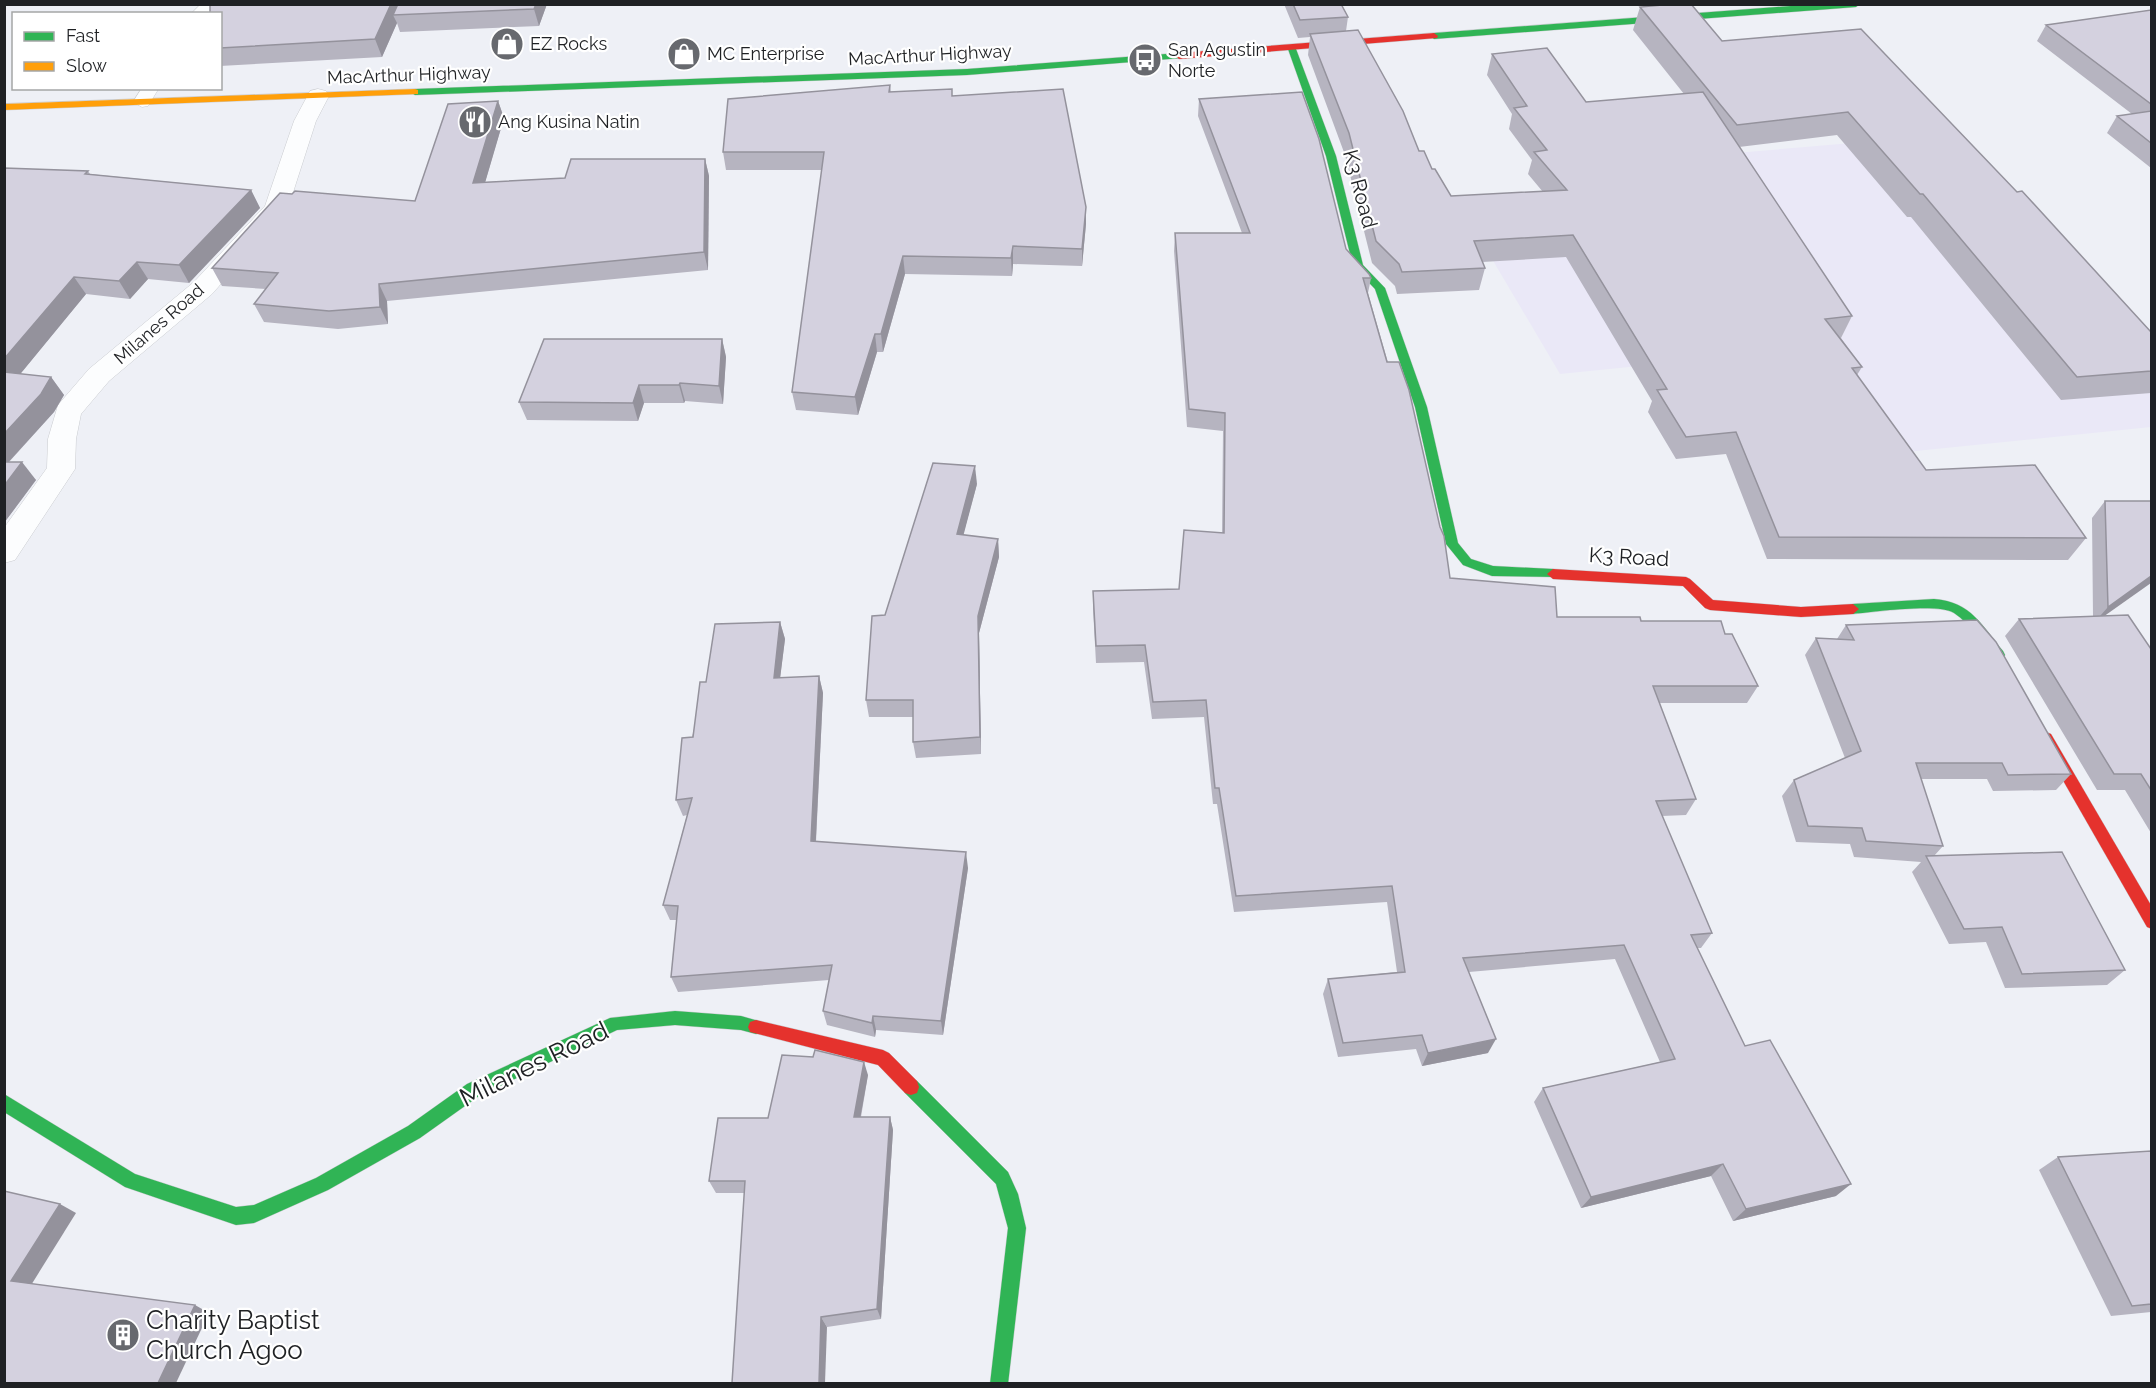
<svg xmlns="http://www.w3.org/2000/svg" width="2156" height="1388" viewBox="0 0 2156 1388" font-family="Raleway,sans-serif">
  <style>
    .industrial { fill: #eae8f7 }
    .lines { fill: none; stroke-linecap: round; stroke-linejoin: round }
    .lane-casing { stroke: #caccd0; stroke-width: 1 }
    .street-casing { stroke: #caccd0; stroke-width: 1 }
    .fast-casing { stroke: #caccd0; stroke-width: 1 }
    .slow-casing { stroke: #caccd0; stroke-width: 1 }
    .jam-casing { stroke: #caccd0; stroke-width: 1 }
    .lane { fill: #fcfdfe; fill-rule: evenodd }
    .street { fill: #fcfdfe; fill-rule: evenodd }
    .fast { fill: #30b455; fill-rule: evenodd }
    .slow { fill: #ff9f0a; fill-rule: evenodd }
    .jam { fill: #e5322d; fill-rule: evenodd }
    .wall { fill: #b6b4c0 }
    .shaded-wall { fill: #94929c }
    .building { fill: #d4d1df; stroke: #94929c; stroke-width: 1.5 }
    .labels { text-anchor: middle; stroke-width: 4.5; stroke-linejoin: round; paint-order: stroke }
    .far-poi-label { font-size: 18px; fill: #1f2124; stroke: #fff; text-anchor: start }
    .far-street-label { font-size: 18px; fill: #1f2124; stroke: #fff }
    .street-label { font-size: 21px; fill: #1f2124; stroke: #fff }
    .near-street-label { font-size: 26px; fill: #1f2124; stroke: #fff }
    .near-poi-label { font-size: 26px; fill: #1f2124; stroke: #fff; text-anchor: start }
  </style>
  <rect width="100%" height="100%" fill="#eef0f6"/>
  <path class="industrial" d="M1947,135L2151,362V427L1906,452L1828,347L1560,374L1466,215L1700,156Z"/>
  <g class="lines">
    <defs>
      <g id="lane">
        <path d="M201,4H220L210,14H191Z"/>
        <path d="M142,88H159L148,106L142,107L133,102Z"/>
      </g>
      <path id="street" d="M318,89L326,91L329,96L316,121L288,208L212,294L109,381L81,414L76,439L75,469L15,560L4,563V528L47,468L48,439L58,405L89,369L194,282L265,206L294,121L310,91Z"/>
      <g id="fast">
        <path d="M1816,4H1860L1856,7L1434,39L1430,36L1434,33Z"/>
        <path d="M1292,46L1296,49L1336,156L1363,265L1385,288L1427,407L1458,543L1471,559L1493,566L1553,569L1557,571L1559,574L1557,577L1492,576L1463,565L1446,544L1415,407L1375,289L1353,266L1326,156L1288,49Z"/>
        <path d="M1179,53L1182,54V58L967,75L415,95L410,92L415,89L967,69Z"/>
        <path d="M1934,599C1972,602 1981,625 2003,651L2005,655L2003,659H1993C1981,643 1971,624 1954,613C1938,603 1875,612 1853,614L1847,609L1853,604Z"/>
        <path d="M675,1011L741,1016L762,1022L764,1027L762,1032L756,1034L741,1030L675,1025L617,1030L479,1096L420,1138L328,1190L254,1223L236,1225L125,1187L4,1112V1094L135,1174L236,1207L254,1205L316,1178L408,1126L467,1084L610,1018Z"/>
        <path d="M911,1079L917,1081L1008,1172L1018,1194L1026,1228L1008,1384H990L1008,1228L996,1184L905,1093L903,1087L905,1081Z"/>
      </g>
      <path id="slow" d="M415,89L418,90V94L4,110V104Z"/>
      <g id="jam">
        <path d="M1434,33L1438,36L1437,38L1179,59L1175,56L1179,53Z"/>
        <path d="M1553,569L1686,577L1690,579L1713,600L1801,607L1853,604L1859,609L1853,614L1801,617L1710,610L1705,608L1683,586L1553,579L1547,574Z"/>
        <path d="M2046,732L2051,734L2152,907V929L2147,927L2041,742L2039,738L2041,734Z"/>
        <path d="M756,1020L883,1050L889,1053L917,1081L919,1087L917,1093L911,1095L905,1093L878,1065L750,1032L748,1027L750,1022Z"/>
      </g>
    </defs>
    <use href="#lane" class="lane-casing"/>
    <use href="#street" class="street-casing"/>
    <use href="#fast" class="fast-casing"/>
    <use href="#slow" class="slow-casing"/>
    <use href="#jam" class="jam-casing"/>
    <use href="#lane" class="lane"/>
    <use href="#street" class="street"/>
    <use href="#fast" class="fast"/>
    <use href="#slow" class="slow"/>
    <use href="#jam" class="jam"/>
  </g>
  <g class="wall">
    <path d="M210,4H547L539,26L400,32L397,23L382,57L220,66V14Z"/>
    <path d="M1284,4H1341L1348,17L1346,31L1419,151L1451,196L1543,192L1528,174L1532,160L1509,129L1512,114L1487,75L1492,54L1586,102L1684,94L1633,30L1640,7L1722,41L1861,29L2151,332V393L2061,400L1911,217H1907L1837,135L1739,147L1852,316L1841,338L1862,367L1857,375L1926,470L2086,538L2068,560L1767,559L1726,454L1676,459L1648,412L1652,401L1566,257L1482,262L1485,268L1479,290L1397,294L1395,286L1372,263L1345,155L1308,55L1310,37L1298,38Z"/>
    <path d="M2151,10V168L2107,133L2117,116L2132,114L2037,41L2046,25Z"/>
    <path d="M890,85L891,92L953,96L1086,207V224L1082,266L1013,264L1012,276L905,274L883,352H877L858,415L796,410L792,392L822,170H726L723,152Z"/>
    <path d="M1199,99L1346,249L1371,278L1368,293L1450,578L1557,617L1641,621L1725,634L1758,686L1747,703H1659L1696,799L1686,815L1662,816L1712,933L1701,948H1697L1745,1046L1836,1196L1733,1221L1711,1176L1581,1208L1534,1102L1543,1088L1660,1062L1615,959L1469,972L1488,1053L1422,1066L1416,1049L1338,1057L1323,994L1328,979L1397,972L1387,902L1234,912L1217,804H1213L1204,717L1152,719L1144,662L1096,663L1093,608V591L1179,589L1222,533L1223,431L1187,427L1174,251L1175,233H1242L1198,116Z"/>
    <path d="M498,101L504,118L485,182L565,178L705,159L709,176L708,270L387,301L388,324L338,329L264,322L254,304L266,289L222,286L212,268L292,194L415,201Z"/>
    <path d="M4,168L88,171L90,174L251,190L260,208L189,283L148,279L130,299L86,294L20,374L51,377L64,395L54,412L9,462L36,480L4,523Z"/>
    <path d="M722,339L726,357L723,404L685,401L684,403H644L638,421L527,420L519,402Z"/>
    <path d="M977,484L963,535L998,539L999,557L979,633L981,754L916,758L913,742V717H869L866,700L885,615Z"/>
    <path d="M2105,501H2151L2105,616L2151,649V833L2125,790H2097L2005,636L2019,619L2093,616L2092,518Z"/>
    <path d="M780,622L785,639L780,678L819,676L823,693L816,842L968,868L943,1035L876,1030L875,1037L827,1025L823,1011L829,980L678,992L671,977L677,920H670L663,905L687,815L683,816L676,800L706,682Z"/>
    <path d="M1846,625L2071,774L2056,790L1993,791L1987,779H1921L1943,846L1934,856L2125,970L2107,985L2005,988L1986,942L1949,944L1912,872L1921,862L1854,857L1850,844L1796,842L1782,796L1794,780L1845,758L1805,655L1816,638L1837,639Z"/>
    <path d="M813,1057L868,1075L861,1117H890L893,1130L881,1319L827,1327L744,1193H716L709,1181L768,1118Z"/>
    <path d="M2151,1151V1312L2111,1316L2039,1170L2058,1157Z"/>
  </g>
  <g class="shaded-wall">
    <path d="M391,4H404L393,15L397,23L382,57L375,39Z"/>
    <path d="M536,4H547L539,26L534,9Z"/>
    <path d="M498,101L504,118L480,200L473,183Z"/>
    <path d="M705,159L709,176L708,270L704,252Z"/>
    <path d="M251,190L260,208L189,283L179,265Z"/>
    <path d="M1086,207V224L1082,266V249Z"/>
    <path d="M1013,246V264L1012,276L1011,258Z"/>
    <path d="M903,256L905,274L883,352L881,334Z"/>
    <path d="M137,262L148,279L130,299L119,281Z"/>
    <path d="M74,277L86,294L8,389L4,385V359Z"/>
    <path d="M379,284L387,301L388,324L380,307Z"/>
    <path d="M875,334L877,352L858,415L855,397Z"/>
    <path d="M722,339L726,357L723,404L719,386Z"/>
    <path d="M51,377L64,395L54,412L4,467V434Z"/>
    <path d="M680,383L685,401L684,403L679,385Z"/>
    <path d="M639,385L644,403L638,421L633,403Z"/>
    <path d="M22,462L36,480L4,523V486Z"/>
    <path d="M975,466L977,484L959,552L957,534Z"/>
    <path d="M998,539L999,557L979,633L981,754L980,737L978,616Z"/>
    <path d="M2151,576V583L2093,624L2108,607Z"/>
    <path d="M780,622L785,639L778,695L774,678Z"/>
    <path d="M819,676L823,693L815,857L811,841Z"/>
    <path d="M966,852L968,868L943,1035L941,1021Z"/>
    <path d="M873,1016L876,1030L875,1037L872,1023Z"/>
    <path d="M1496,1039L1488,1053L1422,1066L1428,1053Z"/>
    <path d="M864,1062L868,1075L858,1130L854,1117Z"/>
    <path d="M890,1117L893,1130L881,1319L877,1309Z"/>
    <path d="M1723,1164L1711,1176L1581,1208L1591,1197Z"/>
    <path d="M1851,1184L1836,1196L1733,1221L1746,1209Z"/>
    <path d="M60,1204L76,1213L28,1290L11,1281Z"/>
    <path d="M195,1305L209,1313L176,1383H158Z"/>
    <path d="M821,1317L827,1327L825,1383H819Z"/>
  </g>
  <g class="building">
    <path d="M210,4H391L375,39L220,48V14H210Z"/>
    <path d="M398,4H536L534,9L393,15Z"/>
    <path d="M1293,4H1341L1348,17L1300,20Z"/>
    <path d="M1674,4H1691L1722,41L1861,29L2017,192L2022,191L2151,332V371L2077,377L1923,194H1920L1848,112L1737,125L1640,7Z"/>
    <path d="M2151,10V104L2046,25Z"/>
    <path d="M1358,30L1403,111L1419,151H1424L1432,169H1435L1451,196L1567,190L1534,152L1547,150L1514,108L1527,106L1492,54L1547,48L1586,102L1703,92L1852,316L1825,319L1862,367L1852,368L1926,470L2035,465L2086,538L1779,537L1736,432L1686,437L1657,390L1667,389L1573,235L1474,241L1485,268L1402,272L1399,264L1376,241L1349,133L1310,34Z"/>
    <path d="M890,85L889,92L952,89V96L1063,89L1086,207L1082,249L1013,246L1011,258L903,256L881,334H875L855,397L792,392L824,152H723L728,99Z"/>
    <path d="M1302,92L1319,139L1346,249L1369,274L1371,278H1363L1387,362H1399L1409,390L1440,527L1444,536L1450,578L1555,587L1557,617H1640L1641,621H1721L1725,634H1732L1758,686H1653L1696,799L1656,801L1712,933L1691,935L1745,1046L1770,1040L1851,1184L1746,1209L1723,1164L1591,1197L1543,1088L1675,1059L1624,945L1463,958L1496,1039L1428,1053L1422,1035L1343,1043L1328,979L1405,972L1392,886L1236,896L1219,788H1215L1206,700L1153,702L1145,645L1096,646L1093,591L1179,589L1184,530L1224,533L1225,413L1189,409L1175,233H1250L1199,99Z"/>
    <path d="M498,101L473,183L565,178L571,159H705L704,252L379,284L380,307L329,311L254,304L278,273L212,268L280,193L292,194L295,191L415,201L448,104Z"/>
    <path d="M2151,111V143L2117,116Z"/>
    <path d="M4,168L88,171L85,174L251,190L179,265L137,262L119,281L74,277L4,359Z"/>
    <path d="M544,339H722L719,386L680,383L679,385H639L633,403L519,402Z"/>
    <path d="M4,372L51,377L41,394L4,434Z"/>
    <path d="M4,462H22L4,486Z"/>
    <path d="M933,463L975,466L957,534L998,539L978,616L980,737L913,742V700H866L872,616L885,615Z"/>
    <path d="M2105,501H2151V576L2108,607Z"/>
    <path d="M2128,615L2151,649V790L2141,774H2114L2019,619Z"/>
    <path d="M1977,620L1996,642L2071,774L2008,775L2002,763H1916L1943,846L1866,841L1862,828L1808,826L1794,780L1861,751L1816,638L1854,640L1846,625Z"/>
    <path d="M780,622L774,678L819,676L811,841L966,852L941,1021L873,1016L872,1023L823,1011L832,965L671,977L678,906L663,905L692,798L676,800L682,738L693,737L700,682H706L715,624Z"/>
    <path d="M2062,852L2125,970L2022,974L2002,927L1964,929L1926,856Z"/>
    <path d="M815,1050L864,1062L854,1117H890L877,1309L821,1317L819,1383H732L745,1181H709L718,1118H768L782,1055L813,1057Z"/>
    <path d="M2151,1151V1304L2132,1306L2058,1157Z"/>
    <path d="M4,1191L60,1204L11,1281L195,1305L158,1383H4Z"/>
  </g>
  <defs>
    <symbol id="shop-disc" viewBox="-11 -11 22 22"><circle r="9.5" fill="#67696e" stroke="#fff"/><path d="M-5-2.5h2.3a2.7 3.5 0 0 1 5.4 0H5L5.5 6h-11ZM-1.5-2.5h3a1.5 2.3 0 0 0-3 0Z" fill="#fff"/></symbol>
    <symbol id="bus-disc" viewBox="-11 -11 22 22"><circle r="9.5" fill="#67696e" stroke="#fff"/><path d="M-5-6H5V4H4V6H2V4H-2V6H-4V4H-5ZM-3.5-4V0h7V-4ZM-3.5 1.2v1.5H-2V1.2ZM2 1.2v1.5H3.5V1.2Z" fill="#fff"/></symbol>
    <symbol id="restaurant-disc" viewBox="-11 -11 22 22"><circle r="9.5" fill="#67696e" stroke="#fff"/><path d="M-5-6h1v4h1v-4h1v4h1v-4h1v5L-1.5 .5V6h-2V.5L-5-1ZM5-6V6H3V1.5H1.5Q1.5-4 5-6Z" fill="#fff"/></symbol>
    <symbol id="building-disc" viewBox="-11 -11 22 22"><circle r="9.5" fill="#67696e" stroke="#fff"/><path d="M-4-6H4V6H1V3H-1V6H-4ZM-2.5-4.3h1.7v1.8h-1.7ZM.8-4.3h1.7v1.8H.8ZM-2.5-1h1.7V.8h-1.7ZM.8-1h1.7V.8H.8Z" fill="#fff"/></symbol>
  </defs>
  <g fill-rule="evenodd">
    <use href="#shop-disc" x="488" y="25" width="38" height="38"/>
    <use href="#shop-disc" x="665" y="35" width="38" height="38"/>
    <use href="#bus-disc" x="1126" y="41" width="38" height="38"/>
    <use href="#restaurant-disc" x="456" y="103" width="38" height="38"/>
    <use href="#building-disc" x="104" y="1316" width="38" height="38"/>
  </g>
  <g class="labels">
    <g class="far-poi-label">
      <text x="530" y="50">EZ Rocks</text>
      <text x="1168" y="56">San Agustin<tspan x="1168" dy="21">Norte</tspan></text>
      <text x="707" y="60">MC Enterprise</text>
      <text x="498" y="128">Ang Kusina Natin</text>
    </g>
    <g class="far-street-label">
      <text transform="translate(930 55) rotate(-3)" y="6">MacArthur Highway</text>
      <text transform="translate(409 75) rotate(-2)" y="6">MacArthur Highway</text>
      <text transform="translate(159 324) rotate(-41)" y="6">Milanes Road</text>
    </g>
    <g class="street-label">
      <text transform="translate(1360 189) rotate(75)" y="7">K3 Road</text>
      <text transform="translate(1629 557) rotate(3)" y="7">K3 Road</text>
    </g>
    <g class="near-street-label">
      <text transform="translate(534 1064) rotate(-26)" y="9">Milanes Road</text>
    </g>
    <g class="near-poi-label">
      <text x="146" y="1329">Charity Baptist<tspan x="146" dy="30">Church Agoo</tspan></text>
    </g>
  </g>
  <rect width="2156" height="1388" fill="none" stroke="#1f2124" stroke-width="12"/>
  <rect x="12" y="12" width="210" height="78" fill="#ffffff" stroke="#a5a6a7" stroke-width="1.5"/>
  <rect x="24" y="32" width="30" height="9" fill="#30b455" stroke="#a5a6a7" stroke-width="1.5"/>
  <text x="66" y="42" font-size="18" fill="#1f2124">Fast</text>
  <rect x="24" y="62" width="30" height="9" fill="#ff9f0a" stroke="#a5a6a7" stroke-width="1.5"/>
  <text x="66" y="72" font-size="18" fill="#1f2124">Slow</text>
</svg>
